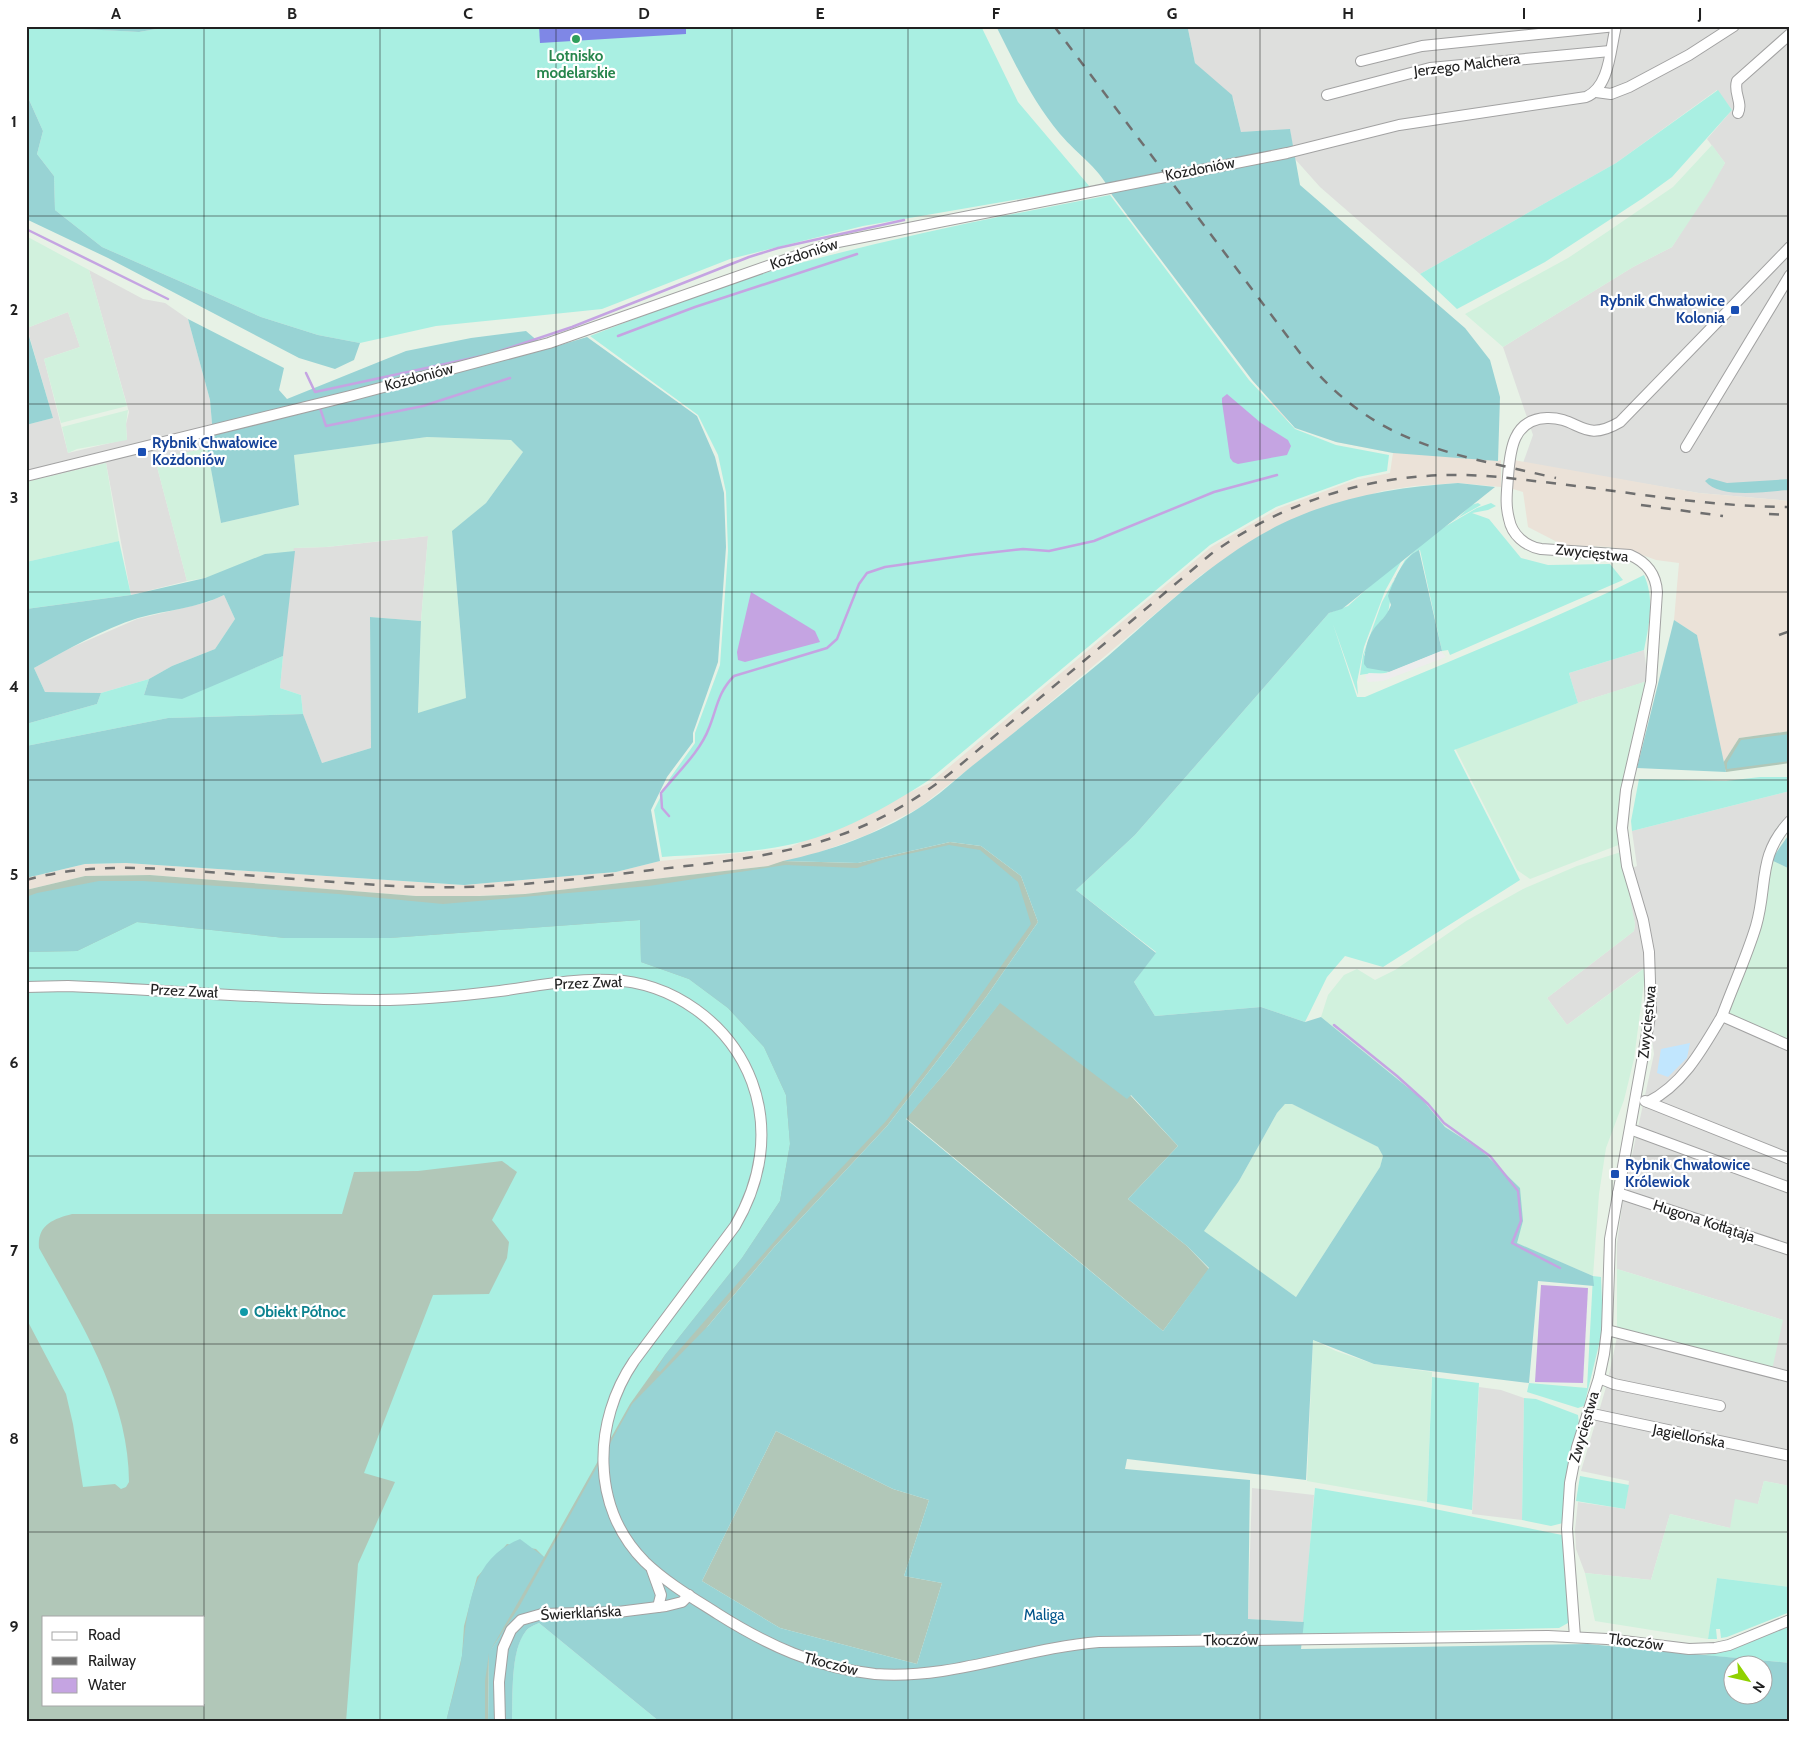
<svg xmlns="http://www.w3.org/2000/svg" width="1816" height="1748" viewBox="0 0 1816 1748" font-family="Cabin,sans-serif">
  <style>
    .residential { fill: #dedfdd }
    .industrial { fill: #ebe2d8 }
    .construction { fill: #b1c7b8; fill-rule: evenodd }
    .farmland { fill: #d1f1dd }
    .grass { fill: #a9efe2 }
    .forest { fill: #98d3d4; fill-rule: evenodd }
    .park { fill: #c1e6fe }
    .pitch { fill: #7f87e6 }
    .parking { fill: #ededed }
    .water { fill: #c5a4e2 }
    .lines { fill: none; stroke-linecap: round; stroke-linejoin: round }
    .stream { stroke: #c5a4e2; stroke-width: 2.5 }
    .minor-casing { stroke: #a2a2a2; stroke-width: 12 }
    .minor { stroke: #fff; stroke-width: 10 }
    .rail { stroke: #6f6f6f; stroke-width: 2.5; stroke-dasharray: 10 10; stroke-linecap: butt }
    .grid { fill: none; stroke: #212121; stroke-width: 1; stroke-opacity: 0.55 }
    .leisure-dot { fill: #2e9e5b; stroke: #fff; stroke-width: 2 }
    .transit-dot { fill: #1a4fb4; stroke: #fff; stroke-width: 2 }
    .culture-dot { fill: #0f9aa8; stroke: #fff; stroke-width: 2 }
    .labels { text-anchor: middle; stroke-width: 4.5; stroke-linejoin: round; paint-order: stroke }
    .leisure-label { font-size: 15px; font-weight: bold; fill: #27864d; stroke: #fff }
    .street-label { font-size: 15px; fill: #212121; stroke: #fff }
    .transit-label { font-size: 15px; font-weight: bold; fill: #164399; stroke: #fff; text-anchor: start }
    .culture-label { font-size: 15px; font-weight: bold; fill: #0d838f; stroke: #fff; text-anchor: start }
    .park-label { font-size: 15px; fill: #03558b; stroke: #fff }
    .neatline { fill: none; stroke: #212121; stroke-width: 2 }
    .grid-label { font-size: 16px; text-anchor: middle; font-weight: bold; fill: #212121 }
  </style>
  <rect width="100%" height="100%" fill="#e7f2e6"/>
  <g class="residential">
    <path d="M1193,26H1790V501L1699,493L1523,463L1533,435L1503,347L1633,267L1672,247L1725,163L1707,139L1732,110L1717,90L1616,163L1420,274L1320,187L1295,159L1290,130L1241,132L1233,98L1195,63L1188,29Z"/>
    <path d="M89,270L143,299L165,303L188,319L210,400L214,447L155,459L187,581L131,595L106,463L26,482V425L53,418L27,328L68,312L80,347L44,359L68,453L127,439L126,424L129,412Z"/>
    <path d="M428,536L421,621L370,617L371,748L322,763L303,714L301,695L280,688L293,548L327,547Z"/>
    <path d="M224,595L235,619L215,649L172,666L149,679L101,693L45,692L34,668L68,649L137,619L208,602Z"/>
    <path d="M1644,650L1648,681L1578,703L1569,673Z"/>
    <path d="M1790,791V814L1776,828L1758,880L1757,898L1747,940L1719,1013L1790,1049V1486L1764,1481L1758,1504L1730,1528L1670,1514L1651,1580L1585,1573L1576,1549L1575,1530L1578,1502L1625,1509L1629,1481L1581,1471L1607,1384L1617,1337L1783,1320L1617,1269V1243L1624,1192L1654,1054L1652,1040L1656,1012L1655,960L1567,1025L1547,998L1634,931L1635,924L1624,872L1637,866L1632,831Z"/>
    <path d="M1479,1387L1501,1390L1524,1398L1522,1520L1472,1514Z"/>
    <path d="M1252,1488L1314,1495L1304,1622L1248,1619Z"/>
  </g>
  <g class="industrial">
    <path d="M1261,395L1284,410L1498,461L1501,460V487L1458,483L1414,486L1382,491L1281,524L1201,575L1008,738L919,808L867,835L809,856L768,866L525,894L451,897L416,896L150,875L85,876L26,890V878L85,864L126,863L463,885L616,872L660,861L788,848L930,783L1211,547L1279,508L1355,480L1390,473L1393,453L1336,442L1297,426L1268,408Z"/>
    <path d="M1514,460L1699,493L1790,501V731L1739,738L1723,763L1697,635L1674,620L1679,563L1656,560L1634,552L1610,547L1563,545L1528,527L1523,492L1513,489Z"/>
  </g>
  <g class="construction">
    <path d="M1790,731V763L1726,772L1723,763L1739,738Z"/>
    <path d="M950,842L981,846L1021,876L1038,922L986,997L887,1126L775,1246L708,1326L489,1653L488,1722H26V890L85,876L150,875L416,896H479L525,894L689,875L768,866L783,861L858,863ZM44,1617H204V1704H44Z"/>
    <path d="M1000,1002L1127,1098L1130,1095L1178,1146L1128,1199L1187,1246L1209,1269L1163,1331L906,1118L950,1067Z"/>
    <path d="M776,1431L893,1489L929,1500L904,1576L942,1583L917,1664L780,1628L702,1581Z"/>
  </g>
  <g class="farmland">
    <path d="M1712,145L1725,163L1710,190L1672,247L1633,267L1503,347L1465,314L1568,258L1607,232L1673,187Z"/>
    <path d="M26,236L89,270L127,406L61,423L44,359L80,347L68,312L27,328Z"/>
    <path d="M128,410L126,424L127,440L77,449L68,453L62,427Z"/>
    <path d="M427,437L511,440L523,452L486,503L452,532L466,698L418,714L421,621L428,536L326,547L294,548L293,552L205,578L187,581L155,459L207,448L221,523L299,505L294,455Z"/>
    <path d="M106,463L119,541L26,562V482Z"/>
    <path d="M1647,681L1621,844L1530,879L1517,870L1455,748L1578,703Z"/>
    <path d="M1621,852L1635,924L1634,931L1547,998L1567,1025L1646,967L1634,1059L1624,1100L1606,1148L1599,1194L1593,1276L1516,1243L1523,1221L1481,1150L1445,1127L1427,1108L1422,1099L1321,1017L1328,995L1344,975L1357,969L1375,980L1395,970L1466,921L1523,889L1577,866Z"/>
    <path d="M1771,860L1790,869V1042L1729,1013L1748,961Z"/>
    <path d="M1285,1104H1292L1378,1147L1383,1156L1380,1167L1296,1297L1203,1231L1239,1181L1277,1113Z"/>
    <path d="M1617,1269L1783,1320L1772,1370L1617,1328Z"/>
    <path d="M1313,1340L1336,1351L1374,1364L1432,1372L1427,1502L1307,1481Z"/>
    <path d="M1764,1481L1790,1486V1587L1717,1578L1708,1639L1595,1621L1585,1573L1651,1580L1670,1514L1730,1528L1735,1499L1758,1504Z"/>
  </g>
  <g class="grass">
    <path d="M174,26H981L1018,102L1090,187L863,226L730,259L602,309L436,326L360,343L318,335L261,317L102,247L55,210L54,176L37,154L43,131L26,93V28L50,27L139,32Z"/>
    <path d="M1718,90L1732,110L1672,177L1643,198L1545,262L1457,309L1420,274L1616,163Z"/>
    <path d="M1110,195L1249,380L1295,429L1336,445L1389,455L1387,471L1358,477L1276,507L1210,545L929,780C886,808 838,835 788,845C747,854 704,854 662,857L654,810L670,778L695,743V733L720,665L728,551L726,492L718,455L698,415L590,336C646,315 701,292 758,275C873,241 992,218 1110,195Z"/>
    <path d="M1478,503L1481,505L1426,536L1401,562L1385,591L1364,647L1357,682L1358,695L1333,624L1357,697H1365C1458,657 1554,620 1644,575C1655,599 1649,625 1644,650L1569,673L1578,703L1454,750L1520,880L1383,967L1345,956L1327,977L1305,1022L1261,1007L1155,1016L1134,982L1156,952L1076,890L1135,835L1329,613L1348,606L1428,534L1459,517L1471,505Z"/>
    <path d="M1491,503L1496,506L1488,510L1472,513L1489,519L1521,558L1548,565L1610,564L1623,580L1450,655L1448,650L1442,651L1420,550L1415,552L1394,579L1388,613L1373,630L1364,655L1373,668L1390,672C1380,675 1371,672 1360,675L1363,655L1382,602L1405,560L1434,533L1477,508Z"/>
    <path d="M119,541L131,595L26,609V562Z"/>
    <path d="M283,656L280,688L301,695L303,714L168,718L26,746V724L97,704L101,693L149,679L144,695L242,673Z"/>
    <path d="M1760,777H1790V791L1632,831L1631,821L1639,779L1726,781Z"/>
    <path d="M640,920L641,962L689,979L728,1008L764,1047L786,1095L790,1144L780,1201L742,1258L665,1355L630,1404L544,1557L536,1549L507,1544L477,1577L464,1626L462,1656L446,1722H346L358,1564L395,1482L364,1473L433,1295L489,1294L507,1258L509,1242L492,1220L517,1172L502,1161L418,1171L354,1172L342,1214H72C53,1219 37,1225 39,1248C79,1320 129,1397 129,1482L126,1487L121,1489L115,1484L83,1487L73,1424L66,1394L26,1318V952L77,951L137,922L285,938H389Z"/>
    <path d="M1593,1276L1601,1277L1603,1328L1584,1406L1578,1408L1527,1392L1529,1383L1587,1388Z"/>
    <path d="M1432,1377L1479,1383L1472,1510L1427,1502Z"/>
    <path d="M1524,1398L1536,1399L1578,1415L1579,1424L1567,1471L1563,1523L1551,1526L1522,1520Z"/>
    <path d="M1580,1476L1629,1485L1625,1509L1576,1501Z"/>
    <path d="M1315,1488L1420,1506L1562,1535L1569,1613L1568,1623L1559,1628L1302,1634Z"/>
    <path d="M1717,1578L1790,1587V1612L1727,1637L1721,1638L1720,1629H1716L1717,1639H1708Z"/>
    <path d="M539,1623L660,1722H512C513,1698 510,1649 526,1631C529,1627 535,1625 539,1623Z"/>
    <path d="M1790,1626V1663L1703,1655L1731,1650Z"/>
  </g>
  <g class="forest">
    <path d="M26,26H174L139,32Z"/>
    <path d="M996,26H1193L1188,29L1195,63L1232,95L1241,132L1290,129L1300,185L1465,328L1490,360L1500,397L1498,461L1393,453L1336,442L1295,428L1252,380L1112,195C1102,170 1078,155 1060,134C1033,102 1015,64 996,26Z"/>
    <path d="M26,93L43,131L37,154L54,176L55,210L102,247L261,317L318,335L360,343L354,360L335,369L299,358L108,258L26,219Z"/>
    <path d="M188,319L284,368L279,390L287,399L406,351L471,338L526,331L547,349L587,337L697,416L715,457L724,493L726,547L718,662L693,733V742L667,777L651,810L660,861L616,872L464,885L126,863L85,864L26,878V746L168,718L303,714L322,763L371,748L370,617L421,621L418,713L466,698L452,531L486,503L523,452L511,440L427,437L294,455L299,505L221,523L207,448L214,447L210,400Z"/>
    <path d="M26,326L53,418L26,425Z"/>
    <path d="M1709,478L1727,483L1790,479V490C1767,491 1721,500 1705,481Z"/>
    <path d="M1458,483L1495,487L1342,609L1329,613L1135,835L1076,890L1156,953L1134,982L1155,1016L1261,1007L1305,1022L1321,1017L1422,1099L1445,1127L1481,1150L1520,1188L1523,1221L1517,1243L1593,1276L1594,1286L1538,1281L1529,1383L1374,1364L1313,1340L1306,1480L1127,1459L1125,1469L1250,1480L1248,1619L1304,1622L1301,1649L1588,1644L1790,1663V1722H660L539,1623C535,1625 529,1627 526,1631C510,1650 513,1698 512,1722H488L489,1653L485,1681V1722H446C451,1700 459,1677 462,1655C468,1609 470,1559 520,1539L544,1557L490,1651L519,1607L632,1404L708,1326L775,1246L887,1126L986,997L1038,922L1021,876L981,846L950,842L858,863L783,861C830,851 879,834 919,808C938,796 955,780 972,766C1018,730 1063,693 1108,656C1163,608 1215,557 1281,524C1337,497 1396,487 1458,483ZM1000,1003L1127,1099L1131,1095L1178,1146L1128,1199L1187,1246L1209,1268L1163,1331L906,1119L950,1067ZM1285,1104H1292L1378,1147L1383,1156L1380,1167L1296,1297L1204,1231L1239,1181L1277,1113ZM776,1431L893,1489L929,1500L904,1576L942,1583L917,1664L780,1628L702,1581ZM1734,1666H1764V1696H1734Z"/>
    <path d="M1419,550L1442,651L1390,672L1367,668L1364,664C1364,654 1367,639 1373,630C1380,620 1386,618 1391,605L1388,596C1394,580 1403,557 1419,550Z"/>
    <path d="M295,551L283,656L182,699L144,695L149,679L172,666L215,649L235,619L224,595C197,608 167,610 138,618C103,629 66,650 34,668L45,692L101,693L97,704L26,724V609L131,595L205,578L265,554Z"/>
    <path d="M1674,620L1697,635L1726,772L1637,768Z"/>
    <path d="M1790,734V761L1727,769V763L1741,740Z"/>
    <path d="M1790,833V869L1771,860Z"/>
    <path d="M949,845L980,850L1018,882L1031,924L958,1027L886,1121L807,1204L660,1372L656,1370L665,1355L742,1258L780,1201L790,1144L786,1095L764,1047L728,1008L689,979L641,962L640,920L389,938H285L137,922L77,951L26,952V897L37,893L99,881H143L338,894L443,904L649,886L785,865L857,868L885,859Z"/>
  </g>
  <path class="park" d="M1690,1043L1687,1058L1668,1077L1657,1073L1661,1049Z"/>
  <path class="pitch" d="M539,26H686V34L540,43Z"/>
  <path class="parking" d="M1441,651L1446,657L1383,681L1368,682L1365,676L1369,673L1384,674Z"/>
  <g class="water">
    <path d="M1227,394L1261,423L1288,440L1291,446L1287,455L1238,464L1233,462L1230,458L1222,402V398Z"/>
    <path d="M751,592L815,631L820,642L745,662L738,660L737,652Z"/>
    <path d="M1541,1285L1588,1288L1583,1383L1535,1382Z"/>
  </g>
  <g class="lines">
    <g class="stream">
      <path d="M26,229L168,299"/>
      <path d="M618,336L695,307L857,254"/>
      <path d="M497,352L572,327L749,257L778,248L904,220"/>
      <path d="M306,373L315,392L482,356"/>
      <path d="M320,408L326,426L423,406L510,378"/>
      <path d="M669,816L662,808L661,793C677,773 700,752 709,728C717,708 718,692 734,676L827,648L837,639L859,584L867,573L885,567L969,555L1023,549L1049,551L1094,541L1214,492L1277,475"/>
      <path d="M1334,1025L1397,1076L1428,1104L1444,1123L1490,1156L1518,1191L1521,1221L1512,1243L1560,1268"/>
    </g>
    <defs>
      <g id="minor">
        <path d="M1596,92L1611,94L1629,87L1689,55L1734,26"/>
        <path d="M1327,95L1430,68L1610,51"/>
        <path d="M1738,113C1743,102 1733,93 1737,81L1790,34"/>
        <path d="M1686,447L1790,275"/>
        <path d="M26,476L350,396L549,343L833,243L1287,153L1399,125L1586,97C1610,87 1610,49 1616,26L1422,46L1361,61"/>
        <path d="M26,987L68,986C171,990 274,1000 377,1000C418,1000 459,996 500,991C537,986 573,978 610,980C672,982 730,1023 752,1082C770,1131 761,1182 735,1226L634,1361C593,1421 590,1507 645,1562C667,1583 693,1598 718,1614C767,1645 817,1668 875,1674C952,1680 1023,1648 1099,1642L1548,1636L1607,1639L1689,1649L1715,1648L1729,1645L1790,1620"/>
        <path d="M1722,1016C1733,986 1747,956 1756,926C1768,885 1757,856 1790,821"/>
        <path d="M1645,1101L1790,1159"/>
        <path d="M1648,1102C1683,1085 1703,1048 1722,1016L1790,1046"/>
        <path d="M1630,1129L1790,1188"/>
        <path d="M1618,1193L1790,1250"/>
        <path d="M1607,1330L1790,1377"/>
        <path d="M1599,1378L1614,1384L1720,1406"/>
        <path d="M1588,1413L1790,1456"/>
        <path d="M652,1570L661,1595L658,1607"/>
        <path d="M1575,1637L1567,1529L1570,1483L1577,1447L1599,1378L1604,1354L1607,1330L1610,1239L1651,1011L1649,952L1643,920L1627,866L1622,828L1626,790L1651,682L1657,592C1656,574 1646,562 1630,555L1541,549C1525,546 1512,535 1509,519C1505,504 1507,492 1508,477C1510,450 1513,419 1547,418C1579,417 1583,444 1620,422L1790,247"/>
        <path d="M500,1722L499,1682L503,1648L511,1630L521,1620L542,1614L618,1612L666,1606L682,1602L689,1595"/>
      </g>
    </defs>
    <use href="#minor" class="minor-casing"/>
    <use href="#minor" class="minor"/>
    <g class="rail">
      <path d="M1054,26L1300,353C1373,445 1449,453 1556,478"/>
      <path d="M1641,505L1723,516"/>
      <path d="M1769,514L1790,515"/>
      <path d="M1779,635L1790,631"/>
      <path d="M26,880C91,862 155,868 221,873C268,877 316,881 364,884C460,892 541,884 635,872C759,857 851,853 953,771L1211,554C1283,502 1370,474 1459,475C1484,475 1509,478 1534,481C1619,490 1705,507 1790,507"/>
    </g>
  </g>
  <path class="grid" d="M204,26V1617M380,26V1722M556,26V1722M732,26V1722M908,26V1722M1084,26V1722M1260,26V1722M1436,26V1722M1612,26V1722M26,216H1790M26,404H1790M26,592H1790M26,780H1790M26,968H1790M26,1156H1790M26,1344H1790M26,1532H1790M204,1704V1722"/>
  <circle class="leisure-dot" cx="576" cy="39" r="5"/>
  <g class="transit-dot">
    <rect x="1730" y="305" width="10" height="10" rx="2.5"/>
    <rect x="137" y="447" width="10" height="10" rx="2.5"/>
    <rect x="1610" y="1169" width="10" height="10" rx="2.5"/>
  </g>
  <circle class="culture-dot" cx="244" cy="1312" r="5"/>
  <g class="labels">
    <g class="leisure-label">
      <text x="576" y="61">Lotnisko<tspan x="576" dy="17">modelarskie</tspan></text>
    </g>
    <g class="street-label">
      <text transform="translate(1467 65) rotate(-7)" y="5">Jerzego Malchera</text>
      <text transform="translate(1200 169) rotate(-11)" y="5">Kożdoniów</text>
      <text transform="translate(804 254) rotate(-18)" y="5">Kożdoniów</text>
      <text transform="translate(419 377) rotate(-15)" y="5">Kożdoniów</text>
      <text transform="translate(1592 553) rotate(6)" y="5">Zwycięstwa</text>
      <text transform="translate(588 983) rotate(-2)" y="5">Przez Zwał</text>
      <text transform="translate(184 991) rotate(3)" y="5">Przez Zwał</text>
      <text transform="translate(1647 1022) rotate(-84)" y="5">Zwycięstwa</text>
      <text transform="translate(1704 1221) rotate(18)" y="5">Hugona Kołłątaja</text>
      <text transform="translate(1584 1427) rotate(-74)" y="5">Zwycięstwa</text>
      <text transform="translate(1689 1436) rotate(11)" y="5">Jagiellońska</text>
      <text transform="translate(581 1613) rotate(-3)" y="5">Świerklańska</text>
      <text transform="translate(1231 1640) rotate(-1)" y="5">Tkoczów</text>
      <text transform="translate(1636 1642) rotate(7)" y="5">Tkoczów</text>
      <text transform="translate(831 1664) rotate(14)" y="5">Tkoczów</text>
    </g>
    <g class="transit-label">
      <text x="1725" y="306" text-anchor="end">Rybnik Chwałowice<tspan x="1725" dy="17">Kolonia</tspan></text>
      <text x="152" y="448">Rybnik Chwałowice<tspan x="152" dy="17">Kożdoniów</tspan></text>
      <text x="1625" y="1170">Rybnik Chwałowice<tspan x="1625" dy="17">Królewiok</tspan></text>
    </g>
    <g class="culture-label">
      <text x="254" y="1317">Obiekt Północ</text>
    </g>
    <g class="park-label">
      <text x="1044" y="1620">Maliga</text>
    </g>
  </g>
  <rect width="1816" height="1748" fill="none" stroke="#ffffff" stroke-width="55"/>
  <rect x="42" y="1616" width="162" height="90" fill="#ffffff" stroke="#a6a6a6"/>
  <rect x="52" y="1632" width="25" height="8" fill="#ffffff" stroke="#a6a6a6"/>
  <text x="88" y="1640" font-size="15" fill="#212121">Road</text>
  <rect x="52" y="1657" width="25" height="8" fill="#6f6f6f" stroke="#a6a6a6"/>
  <text x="88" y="1666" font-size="15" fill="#212121">Railway</text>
  <rect x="52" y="1678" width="25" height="15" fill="#c5a4e2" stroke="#a6a6a6"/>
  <text x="88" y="1690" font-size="15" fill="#212121">Water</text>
  <g transform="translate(1748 1680) rotate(124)"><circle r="24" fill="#ffffff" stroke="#a6a6a6"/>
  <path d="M0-4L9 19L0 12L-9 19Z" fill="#90d100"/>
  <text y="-8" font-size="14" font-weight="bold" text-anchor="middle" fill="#212121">N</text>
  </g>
  <rect x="28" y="28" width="1760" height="1692" class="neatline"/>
  <g class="grid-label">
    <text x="116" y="19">A</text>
    <text x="292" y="19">B</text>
    <text x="468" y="19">C</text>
    <text x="644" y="19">D</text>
    <text x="820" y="19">E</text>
    <text x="996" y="19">F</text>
    <text x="1172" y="19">G</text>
    <text x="1348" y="19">H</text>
    <text x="1524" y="19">I</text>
    <text x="1700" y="19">J</text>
    <text x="14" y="127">1</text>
    <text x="14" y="315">2</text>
    <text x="14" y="503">3</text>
    <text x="14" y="692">4</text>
    <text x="14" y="880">5</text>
    <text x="14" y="1068">6</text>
    <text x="14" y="1256">7</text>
    <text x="14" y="1444">8</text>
    <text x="14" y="1632">9</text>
  </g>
</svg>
